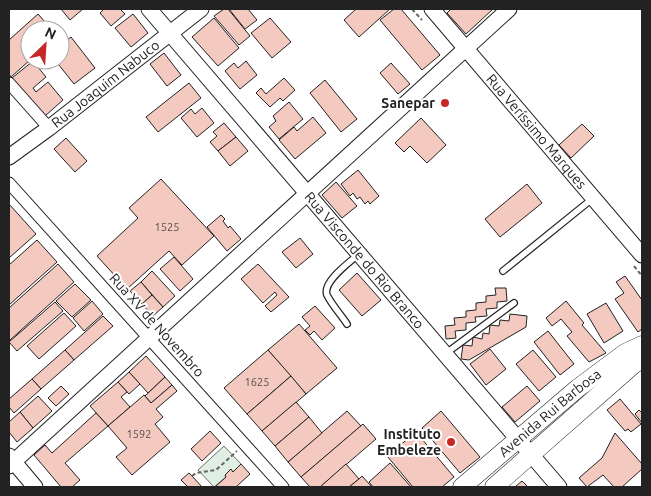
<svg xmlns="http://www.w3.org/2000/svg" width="651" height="496" viewBox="0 0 651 496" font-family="Ubuntu,sans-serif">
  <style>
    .green { fill: #e0efe3; stroke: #6f6f6f }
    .building { fill: #f3c9c0; stroke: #222 }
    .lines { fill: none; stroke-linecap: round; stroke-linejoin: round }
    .lane-casing { stroke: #222; stroke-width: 8 }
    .street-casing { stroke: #222; stroke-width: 13 }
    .secondary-casing { stroke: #222; stroke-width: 17 }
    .primary-casing { stroke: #222; stroke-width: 19 }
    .path { stroke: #646464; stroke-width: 2; stroke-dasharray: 4 2.5; stroke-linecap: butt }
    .lane { stroke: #fff; stroke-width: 5.5 }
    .street { stroke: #fff; stroke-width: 11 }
    .secondary { stroke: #fff; stroke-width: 15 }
    .primary { stroke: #fff; stroke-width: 18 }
    .poi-dot { fill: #c62828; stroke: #fff; stroke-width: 2 }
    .labels { text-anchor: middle; stroke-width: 4; stroke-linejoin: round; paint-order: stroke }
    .number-label { font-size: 11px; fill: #564c4a }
    .street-label { font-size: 14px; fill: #222; stroke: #fff }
    .poi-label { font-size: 14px; font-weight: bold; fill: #222; stroke: #fff; text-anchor: end }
  </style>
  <rect width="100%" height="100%" fill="#fff"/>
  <path class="green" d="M224,446L241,464L233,472L231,470L225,475L226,477L214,487L198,470Z"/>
  <g class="building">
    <path d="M61,9H83L70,20Z"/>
    <path d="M102,9H120L125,14L111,26L100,13L103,10Z"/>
    <path d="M224,9H228L250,36L239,45L214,16Z"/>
    <path d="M229,9H248L257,20L245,29Z"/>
    <path d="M356,9H390L359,37L344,20Z"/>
    <path d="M394,9H401L440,55L422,70L380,20Z"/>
    <path d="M451,9H493L466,34L447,13Z"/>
    <path d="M38,14L52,30H30V60L11,77L9,74V40Z"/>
    <path d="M133,14L148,33L131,47L115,28Z"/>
    <path d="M214,18L239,48L218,66L192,37Z"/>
    <path d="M270,18L291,42L272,58L251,33Z"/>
    <path d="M71,37L95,68L74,84L55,60H60V46Z"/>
    <path d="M164,53L181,75L167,86L150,64Z"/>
    <path d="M33,61L46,77L33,88L36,92L48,82L63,100L45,116L12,78Z"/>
    <path d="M246,61L257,75L240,89L225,71L234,63L238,68Z"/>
    <path d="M391,63L410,84L398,94L380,73Z"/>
    <path d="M284,78L295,90L283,101L280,98L270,107L256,93L261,88L266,94Z"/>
    <path d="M325,80L357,119L341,132L310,93Z"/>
    <path d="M189,83L201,98L158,132L146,117Z"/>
    <path d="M289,102L303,119L279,139L269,127L276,121L273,116Z"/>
    <path d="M202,108L214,123L197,137L181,118L191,109L195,114Z"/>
    <path d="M313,117L326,133L295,159L279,140L294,127L297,131Z"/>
    <path d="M421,118L446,145L427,163L410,146L404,152L395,143Z"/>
    <path d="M224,123L236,137L218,151L210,142L217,136L213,132Z"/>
    <path d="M582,124L594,136L571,158L559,145Z"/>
    <path d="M236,137L248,151L230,166L218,151Z"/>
    <path d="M66,138L87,161L75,172L54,149Z"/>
    <path d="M358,170L379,196L370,204L368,201L365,204L360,197L357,199L353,193L350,196L341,184Z"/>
    <path d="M161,179L214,236L182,265L169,251L127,289L97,256L138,218L129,208Z"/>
    <path d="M336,182L357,206L342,218L322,195Z"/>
    <path d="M527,184L542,203L500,237L485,219Z"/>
    <path d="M9,204L36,234L9,258Z"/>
    <path d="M221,215L225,219L223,221L228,228L230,226L241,239L227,251L207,227Z"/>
    <path d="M300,238L313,254L296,268L282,252Z"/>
    <path d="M37,240L57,262L9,305V265Z"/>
    <path d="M174,257L193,279L180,291L160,269Z"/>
    <path d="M58,264L74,282L9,341V308Z"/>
    <path d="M258,264L289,297L271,312L265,306L277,295L275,292L263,303L241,279Z"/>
    <path d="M152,271L175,296L163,307L141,282Z"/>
    <path d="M357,273L381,300L362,316L339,290Z"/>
    <path d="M625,276L642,300V329L638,332L615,299L624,293L616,282Z"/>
    <path d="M141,282L152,295L142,304L130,291Z"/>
    <path d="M75,284L91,300L72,317L56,301Z"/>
    <path d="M495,288H506L507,301L497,302V308L486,309L487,316L475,317L476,322L466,323V330L455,331L456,338L446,339L445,326L455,325L454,318L466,317V311L476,310V303L486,302V296L496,295Z"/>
    <path d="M152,295L163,307L153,316L142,304Z"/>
    <path d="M92,301L103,314L84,331L73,318Z"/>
    <path d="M566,301L584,323L582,325L606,353L589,362L567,336L572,332L561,319L552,326L546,318Z"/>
    <path d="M55,302L63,311L17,351L9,342Z"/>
    <path d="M606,303L623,331L604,343L587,314Z"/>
    <path d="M315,306L335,328L322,340L314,331L310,335L305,330L310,326L302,317Z"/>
    <path d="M64,313L76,326L39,359L27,346Z"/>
    <path d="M510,314L527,316L526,327L469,360L461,359L463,345L472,346L473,337L482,339L483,333L489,334L490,325L499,326L500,320L509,321Z"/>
    <path d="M103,316L113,326L74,360L65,350Z"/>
    <path d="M299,324L337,368L306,394L268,350Z"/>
    <path d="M548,331L574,364L560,375L534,342Z"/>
    <path d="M490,349L506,369L486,385L470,364Z"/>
    <path d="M65,350L74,360L41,389L32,379Z"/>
    <path d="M268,350L291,376L247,414L224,388Z"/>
    <path d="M533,350L556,377L539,391L516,364Z"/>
    <path d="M146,356L165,377L148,393L129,372Z"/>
    <path d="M129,372L140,384L129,394L118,382Z"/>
    <path d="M291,376L306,394L262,431L247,414Z"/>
    <path d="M165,377L172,385L151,403L145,396Z"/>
    <path d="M32,379L41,389L14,413L9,407V399Z"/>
    <path d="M118,382L127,392L121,397L130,407L108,426L90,406Z"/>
    <path d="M172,385L177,391L156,409L163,417L155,424L170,442L132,475L116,457L127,448L108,426L144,395L151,403Z"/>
    <path d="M61,386L69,394L56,406L48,398Z"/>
    <path d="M527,386L540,401L515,422L502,407Z"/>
    <path d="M38,396L52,411L33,428L20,412Z"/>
    <path d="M620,399L641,424L631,432L628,429L625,431L607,410Z"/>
    <path d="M296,402L309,417L275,446L262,431Z"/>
    <path d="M639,410L642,413V423L635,414Z"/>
    <path d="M347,411L361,426L301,477L288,462Z"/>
    <path d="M441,411L480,457L460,473L422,428Z"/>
    <path d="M20,412L33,428L17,442L9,432V422Z"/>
    <path d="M96,413L108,426L65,463L80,480L72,487H61L34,455L45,445L52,453Z"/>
    <path d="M309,417L322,433L288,462L275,446Z"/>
    <path d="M363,424L376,439L320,487H310L301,477Z"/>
    <path d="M210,431L221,443L202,461L191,449Z"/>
    <path d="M416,432L454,477L442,487H413L387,456Z"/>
    <path d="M615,433L642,464V469L622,487H614L603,475L587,487L579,478L602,458Z"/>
    <path d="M390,463L411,487H373L369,482Z"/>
    <path d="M241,464L250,474L236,487H215L226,477L225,475L231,469L233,472Z"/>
    <path d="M346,464L359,479L349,487H320Z"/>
    <path d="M189,473L192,476L202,487H188L181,480Z"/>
    <path d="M362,476L372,487H349L359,479Z"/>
    <path d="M522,481L528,487H515Z"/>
  </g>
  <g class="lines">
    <defs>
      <g id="lane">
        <path d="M503,271L592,199"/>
        <path d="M347,324C341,315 332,305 327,295C322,282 350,262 359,254"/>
        <path d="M445,354L514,303"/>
      </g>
      <g id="street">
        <path d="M9,83L49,128"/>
        <path d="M9,183L283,487"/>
      </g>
      <g id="secondary">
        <path id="s1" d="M149,9L559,487"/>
        <path id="s2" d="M432,9L642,255"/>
        <path id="s3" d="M9,157L49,128L201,9"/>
        <path d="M9,456L35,487"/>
        <path d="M9,466L509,9"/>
      </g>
      <g id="primary">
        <path id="s4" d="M462,487L578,388L625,353L642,345"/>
        <path d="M494,487L634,364L642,360"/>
      </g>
    </defs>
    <use href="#lane" class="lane-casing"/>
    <use href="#street" class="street-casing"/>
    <use href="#secondary" class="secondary-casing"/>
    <use href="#primary" class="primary-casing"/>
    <g class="path">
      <path d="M412,9L422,20"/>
      <path d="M634,266L642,276"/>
      <path d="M192,476L196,473L216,470L237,451"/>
    </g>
    <use href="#lane" class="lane"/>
    <use href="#street" class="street"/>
    <use href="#secondary" class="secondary"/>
    <use href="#primary" class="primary"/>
  </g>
  <g class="poi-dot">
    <circle cx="445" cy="103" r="5"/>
    <circle cx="451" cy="442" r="5"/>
  </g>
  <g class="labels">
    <g class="number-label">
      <text x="167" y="231">1525</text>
      <text x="257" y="386">1625</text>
      <text x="139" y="438">1592</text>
    </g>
    <g class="street-label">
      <text dy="5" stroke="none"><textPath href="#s3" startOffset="121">Rua Joaquim Nabuco</textPath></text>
      <text dy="5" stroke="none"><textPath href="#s2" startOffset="161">Rua Veríssimo Marques</textPath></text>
      <text dy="5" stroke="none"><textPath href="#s1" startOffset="331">Rua Visconde do Rio Branco</textPath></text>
      <text transform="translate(157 325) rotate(48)" y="5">Rua XV de Novembro</text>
      <text dy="5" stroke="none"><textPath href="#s4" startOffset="115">Avenida Rui Barbosa</textPath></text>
    </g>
    <g class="poi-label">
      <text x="435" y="108">Sanepar</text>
      <text x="441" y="439">Instituto<tspan x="441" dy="16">Embeleze</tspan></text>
    </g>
  </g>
  <rect width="651" height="496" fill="none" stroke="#222222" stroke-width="20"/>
  <g transform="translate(45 45) rotate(25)"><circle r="24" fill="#ffffff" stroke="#a7a7a7"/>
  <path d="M0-4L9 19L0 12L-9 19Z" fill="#c62828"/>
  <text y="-8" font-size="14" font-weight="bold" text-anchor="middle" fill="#222222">N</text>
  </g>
</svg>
